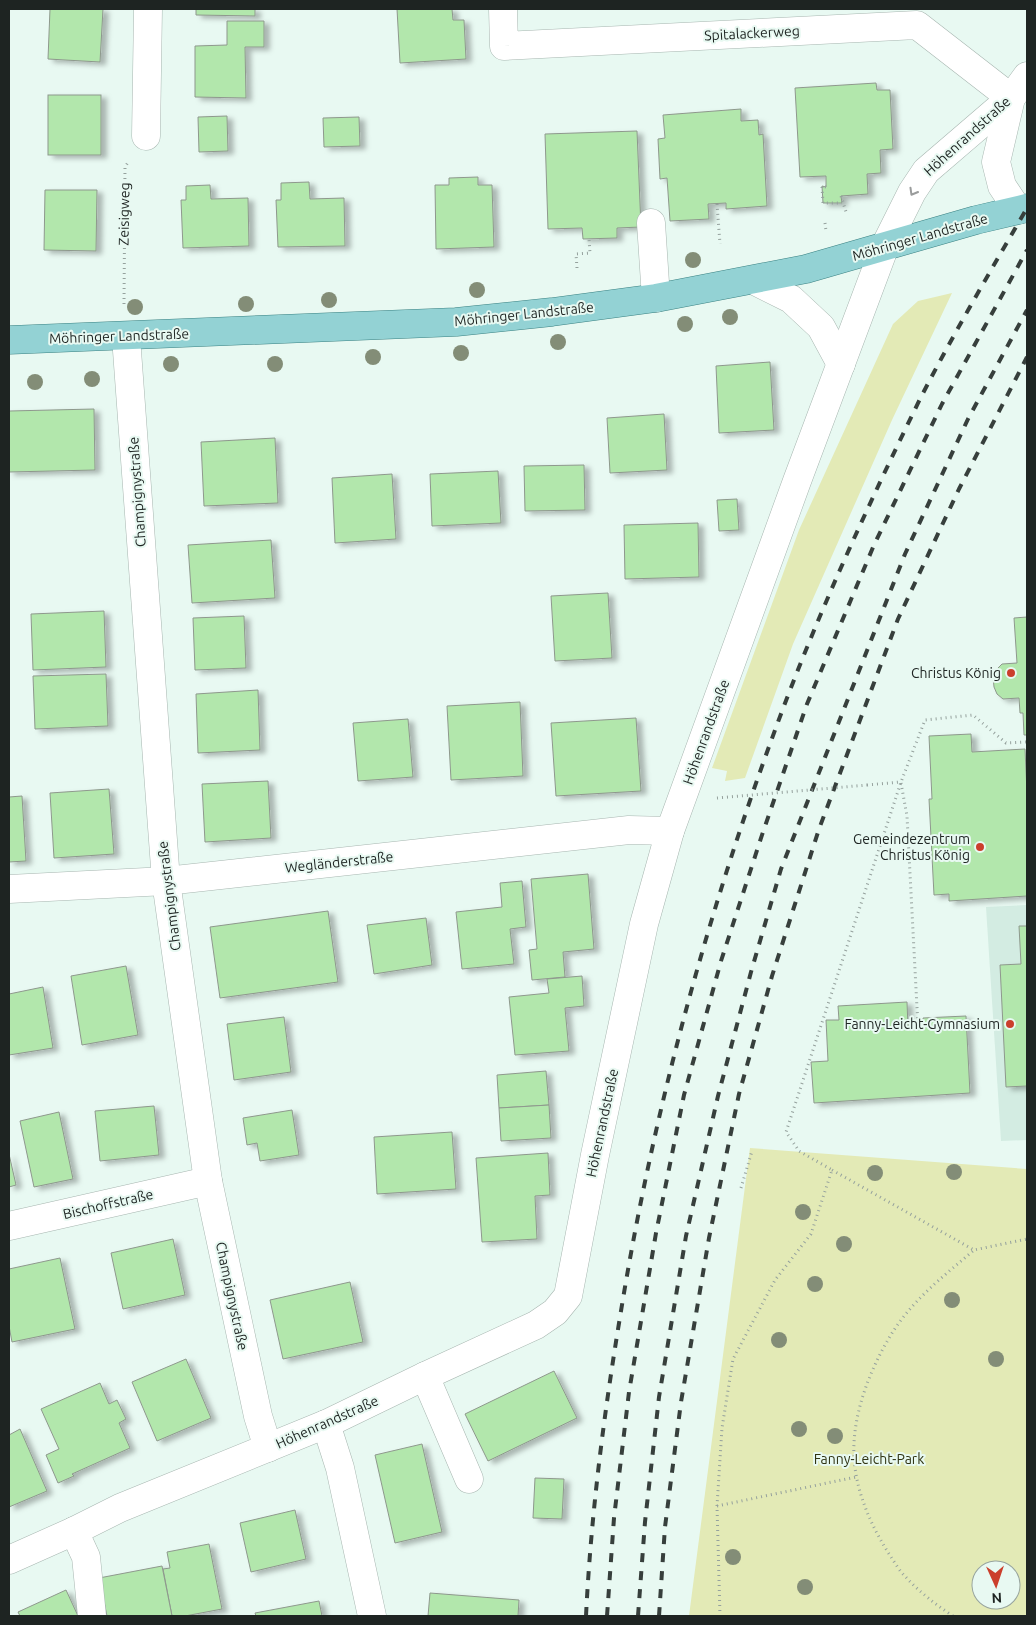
<svg xmlns="http://www.w3.org/2000/svg" width="1036" height="1625" viewBox="0 0 1036 1625" font-family="Ubuntu,sans-serif">
  <style>
    .built { fill: #d3ece2 }
    .green { fill: #e3eab6; fill-rule: evenodd }
    .building { fill: #b2e7ac; stroke: #8e988d; filter: url(#shadow) }
    .lines { fill: none; stroke-linecap: round; stroke-linejoin: round }
    .minor-casing { stroke: #a7b6b0; stroke-width: 29 }
    .major-casing { stroke: #3b8283; stroke-width: 29 }
    .path { stroke: #95a19d; stroke-width: 3; stroke-dasharray: 1 4; stroke-linecap: butt }
    .minor { stroke: #fff; stroke-width: 28 }
    .major { stroke: #93d2d4; stroke-width: 28 }
    .rail { stroke: #373f3c; stroke-width: 4; stroke-dasharray: 9 9; stroke-linecap: butt }
    .path-bridge { stroke: #95a19d; stroke-width: 3; stroke-dasharray: 1 4; stroke-linecap: butt }
    .tree { fill: #838d77 }
    .oneway { stroke: #9a9c9c }
    .poi-dot { fill: #cb3f2c; stroke: #e8f9f2; stroke-width: 2 }
    .labels { text-anchor: middle; stroke-width: 4; stroke-linejoin: round; paint-order: stroke }
    .street-label { font-size: 14px; fill: #1e2422; stroke: #e8f9f2 }
    .poi-label { font-size: 14px; fill: #1e2422; stroke: #e8f9f2; text-anchor: end }
    .park-label { font-size: 14px; fill: #303413; stroke: #e8f9f2 }
  </style>
  <defs>
    <filter id="shadow"><feDropShadow dx="5.5" dy="3" stdDeviation="2.5" flood-color="#0004"/></filter>
  </defs>
  <rect width="100%" height="100%" fill="#e8f9f2"/>
  <path class="built" d="M1027,905V1140L1001,1141L986,907Z"/>
  <g class="green">
    <path d="M952,293L892,420L793,644L745,778L725,781L727,771L712,768L799,530L893,324L918,301Z"/>
    <path d="M750,1148L1027,1169V1616H689ZM981,1570H1011V1600H981Z"/>
  </g>
  <g class="building">
    <path d="M50,9H103L100,62L48,59Z"/>
    <path d="M196,9H255V16L196,15Z"/>
    <path d="M397,9H452L453,20H464L466,59L400,63Z"/>
    <path d="M227,21H264V47H245L246,98L195,97V46L227,45Z"/>
    <path d="M876,83L877,90H890L893,149L880,150L881,173L867,174L868,194L841,196L842,203H823L822,186L826,187V176L800,177L795,88Z"/>
    <rect x="48" y="95" width="53" height="60"/>
    <path d="M741,109V121L758,120L759,135L763,134L767,206L726,209V203L708,204L709,219L670,221L667,178L660,179L658,139L665,138L663,115Z"/>
    <path d="M227,116L228,151L199,152L198,117Z"/>
    <path d="M359,117L360,146L324,147L323,118Z"/>
    <path d="M637,131L641,227L617,228V238L583,239L582,228L548,229L545,134Z"/>
    <path d="M478,177V185H492L494,247L436,249L435,185H449V178Z"/>
    <path d="M309,182L310,199L344,198L345,246L278,247L276,200H281V183Z"/>
    <path d="M210,185L211,199L248,198L249,246L183,248L181,200H186V186Z"/>
    <path d="M45,190H97L96,251L44,250Z"/>
    <path d="M770,362L774,430L719,433L716,366Z"/>
    <path d="M94,409L95,470L9,472V411Z"/>
    <path d="M664,414L667,470L610,473L607,418Z"/>
    <path d="M275,438L278,503L204,506L201,442Z"/>
    <path d="M584,465L585,510L525,511L524,466Z"/>
    <path d="M498,471L501,523L432,526L430,474Z"/>
    <path d="M392,474L396,539L335,543L332,478Z"/>
    <path d="M737,499L739,530L719,531L717,500Z"/>
    <path d="M698,523L699,577L625,579L624,525Z"/>
    <path d="M271,540L275,598L192,603L188,545Z"/>
    <path d="M608,593L612,658L555,661L551,596Z"/>
    <path d="M104,611L106,667L33,670L31,614Z"/>
    <path d="M244,616L246,668L195,670L193,618Z"/>
    <path d="M1027,617V735H1024L1023,713H1020L1019,698L1003,699L997,694L994,687L993,677L997,669L1002,664L1017,663L1014,618Z"/>
    <path d="M106,674L108,726L35,729L33,676Z"/>
    <path d="M258,690L260,750L198,753L196,694Z"/>
    <path d="M520,702L523,776L451,780L447,706Z"/>
    <path d="M636,718L641,791L556,796L551,723Z"/>
    <path d="M408,719L413,777L358,781L353,723Z"/>
    <path d="M971,734L972,752L1025,749L1027,792V896L949,901V894L934,895L929,799H932L929,736Z"/>
    <path d="M268,781L271,838L205,842L202,784Z"/>
    <path d="M109,789L114,854L54,858L50,793Z"/>
    <path d="M22,796L26,861L9,862V797Z"/>
    <path d="M588,874L594,949L563,952L565,977L532,980L529,950L537,949L531,879Z"/>
    <path d="M522,881L526,927L510,929L514,964L462,969L456,912L502,907L500,883Z"/>
    <path d="M328,911L338,982L220,998L210,927Z"/>
    <path d="M426,918L432,965L374,974L367,925Z"/>
    <path d="M1019,926H1027V1086L1006,1087L1000,965L1021,964Z"/>
    <path d="M126,966L138,1035L82,1045L71,976Z"/>
    <path d="M582,976L584,1006L565,1008L569,1051L515,1055L509,997L549,993L547,979Z"/>
    <path d="M43,987L53,1048L9,1055V994Z"/>
    <path d="M907,1002L908,1027H923V1018L966,1016L970,1093L814,1103L811,1062L828,1061L826,1020H839L838,1006Z"/>
    <path d="M284,1017L291,1072L234,1080L227,1024Z"/>
    <path d="M546,1071L549,1105L499,1108L497,1075Z"/>
    <path d="M549,1105L551,1138L501,1141L499,1108Z"/>
    <path d="M154,1106L159,1155L100,1161L95,1111Z"/>
    <path d="M292,1110L299,1155L260,1161L257,1143L247,1145L243,1118Z"/>
    <path d="M59,1112L73,1179L34,1187L20,1121Z"/>
    <path d="M452,1132L456,1189L377,1194L374,1137Z"/>
    <path d="M548,1153L550,1195L535,1196L537,1239L482,1242L476,1158Z"/>
    <path d="M9,1154L16,1185L9,1187Z"/>
    <path d="M173,1239L185,1295L123,1309L111,1253Z"/>
    <path d="M60,1258L75,1329L12,1342L9,1326V1269Z"/>
    <path d="M350,1282L363,1342L283,1359L270,1300Z"/>
    <path d="M186,1359L211,1418L157,1441L132,1382Z"/>
    <path d="M554,1371L577,1418L488,1461L465,1414Z"/>
    <path d="M100,1383L109,1404L117,1400L126,1419L119,1423L130,1448L72,1474L74,1476L58,1483L46,1455L59,1449L41,1409Z"/>
    <path d="M20,1429L47,1491L9,1507V1435Z"/>
    <path d="M422,1444L442,1532L395,1543L375,1455Z"/>
    <path d="M535,1478L564,1479L562,1519L533,1518Z"/>
    <path d="M295,1510L306,1559L251,1572L240,1523Z"/>
    <path d="M209,1544L222,1609L185,1616H172L163,1569L170,1568L167,1552Z"/>
    <path d="M162,1566L172,1616H107L99,1578Z"/>
    <path d="M66,1590L78,1616H20L18,1612Z"/>
    <path d="M430,1593L519,1600L518,1616H428Z"/>
    <path d="M319,1601L322,1616H256L255,1613Z"/>
  </g>
  <g class="lines">
    <defs>
      <g id="minor">
        <path d="M503,9L504,46L917,25L1011,98"/>
        <path d="M1011,98L996,162L1002,186L1018,210"/>
        <path d="M146,136L148,9"/>
        <path d="M651,223L656,298"/>
        <path d="M753,280L791,299L821,327L841,364"/>
        <path d="M126,337L166,881L208,1181L258,1416L268,1448"/>
        <path d="M9,889L166,881L629,830L670,831"/>
        <path d="M9,1226L208,1181"/>
        <path d="M425,1376L469,1479"/>
        <path d="M326,1424L340,1468L372,1616"/>
        <path d="M74,1531L86,1557L92,1616"/>
        <path d="M9,1560L74,1531L120,1508L326,1424L425,1376L536,1325L555,1312L568,1296L595,1155L644,924L670,831L797,481L885,246L912,192L926,171L1011,98L1027,76"/>
      </g>
      <path id="major" d="M9,340L456,322L552,312L656,298L806,269L976,220L1027,208"/>
    </defs>
    <use href="#minor" class="minor-casing"/>
    <use href="#major" class="major-casing"/>
    <g class="path">
      <path d="M826,187L822,186L823,203H842"/>
      <path d="M841,196L847,215"/>
      <path d="M717,204L720,244"/>
      <path d="M825,223L826,231"/>
      <path d="M577,268L576,254L590,253L589,239"/>
      <path d="M124,304L125,167L129,161"/>
      <path d="M901,783L907,816L918,1027"/>
      <path d="M867,785L901,782"/>
      <path d="M832,1170L974,1250L1027,1239"/>
      <path d="M741,1188L752,1151"/>
      <path d="M717,1506L856,1477"/>
      <path d="M720,1616L717,1506L722,1428L733,1359L775,1280L811,1234L832,1170L799,1151L786,1132L901,782L925,720L973,715L1006,743L1027,742"/>
      <path d="M953,1616C935,1604 918,1591 904,1575C899,1570 895,1563 891,1557C869,1523 852,1484 854,1443C856,1404 873,1363 894,1330C915,1298 945,1275 974,1250"/>
    </g>
    <use href="#minor" class="minor"/>
    <use href="#major" class="major"/>
    <g class="rail">
      <path d="M586,1616C591,1514 604,1413 621,1311C655,1102 712,896 787,698C826,596 873,495 921,397C954,333 991,270 1027,208"/>
      <path d="M607,1616L614,1518L629,1392L656,1233L684,1095L721,961L762,835L807,704L874,545L942,404L1027,250"/>
      <path d="M638,1616L645,1522L659,1397L686,1236L718,1096L751,972L781,869L905,554L968,419L1027,310"/>
      <path d="M659,1616L665,1527L681,1402L709,1238L739,1094L772,976L819,829L898,619L959,489L1027,357"/>
    </g>
    <path class="path-bridge" d="M717,798L867,785"/>
  </g>
  <g class="tree">
    <circle cx="693" cy="260" r="8"/>
    <circle cx="477" cy="290" r="8"/>
    <circle cx="329" cy="300" r="8"/>
    <circle cx="246" cy="304" r="8"/>
    <circle cx="135" cy="307" r="8"/>
    <circle cx="730" cy="317" r="8"/>
    <circle cx="685" cy="324" r="8"/>
    <circle cx="558" cy="342" r="8"/>
    <circle cx="461" cy="353" r="8"/>
    <circle cx="373" cy="357" r="8"/>
    <circle cx="171" cy="364" r="8"/>
    <circle cx="275" cy="364" r="8"/>
    <circle cx="92" cy="379" r="8"/>
    <circle cx="35" cy="382" r="8"/>
    <circle cx="954" cy="1172" r="8"/>
    <circle cx="875" cy="1173" r="8"/>
    <circle cx="803" cy="1212" r="8"/>
    <circle cx="844" cy="1244" r="8"/>
    <circle cx="815" cy="1284" r="8"/>
    <circle cx="952" cy="1300" r="8"/>
    <circle cx="779" cy="1340" r="8"/>
    <circle cx="996" cy="1359" r="8"/>
    <circle cx="799" cy="1429" r="8"/>
    <circle cx="835" cy="1436" r="8"/>
    <circle cx="733" cy="1557" r="8"/>
    <circle cx="805" cy="1587" r="8"/>
  </g>
  <defs><path id="oneway-chevron" d="M-2-3.5L2.5 0L-2 3.5" fill="none" stroke-width="1.6" stroke-linecap="round" stroke-linejoin="round" transform="scale(1.25)"/></defs>
  <use class="oneway" href="#oneway-chevron" transform="translate(913 192) rotate(120)"/>
  <g class="poi-dot">
    <circle cx="1011" cy="673" r="5"/>
    <circle cx="980" cy="847" r="5"/>
    <circle cx="1010" cy="1024" r="5"/>
  </g>
  <g class="labels">
    <g class="street-label">
      <text transform="translate(752 33) rotate(-3)" y="5">Spitalackerweg</text>
      <text transform="translate(967 136) rotate(-42)" y="5">Höhenrandstraße</text>
      <text transform="translate(124 214) rotate(-89)" y="5">Zeisigweg</text>
      <text transform="translate(920 237) rotate(-16)" y="5">Möhringer Landstraße</text>
      <text transform="translate(524 314) rotate(-6)" y="5">Möhringer Landstraße</text>
      <text transform="translate(119 336) rotate(-2)" y="5">Möhringer Landstraße</text>
      <text transform="translate(137 492) rotate(-94)" y="5">Champignystraße</text>
      <text transform="translate(706 732) rotate(-70)" y="5">Höhenrandstraße</text>
      <text transform="translate(339 862) rotate(-6)" y="5">Wegländerstraße</text>
      <text transform="translate(169 896) rotate(-97)" y="5">Champignystraße</text>
      <text transform="translate(602 1123) rotate(-78)" y="5">Höhenrandstraße</text>
      <text transform="translate(108 1204) rotate(-13)" y="5">Bischoffstraße</text>
      <text transform="translate(232 1296) rotate(78)" y="5">Champignystraße</text>
      <text transform="translate(327 1422) rotate(-24)" y="5">Höhenrandstraße</text>
    </g>
    <g class="poi-label">
      <text x="1001" y="678">Christus König</text>
      <text x="970" y="844">Gemeindezentrum<tspan x="970" dy="16">Christus König</tspan></text>
      <text x="1000" y="1029">Fanny-Leicht-Gymnasium</text>
    </g>
    <g class="park-label">
      <text x="869" y="1464">Fanny-Leicht-Park</text>
    </g>
  </g>
  <rect width="1036" height="1625" fill="none" stroke="#1e2422" stroke-width="20"/>
  <g transform="translate(996 1585) rotate(177)"><circle r="24" fill="#e8f9f2" stroke="#97a49f"/>
  <path d="M0-4L9 19L0 12L-9 19Z" fill="#cb3f2c"/>
  <text y="-8" font-size="14" font-weight="bold" text-anchor="middle" fill="#1e2422">N</text>
  </g>
</svg>
